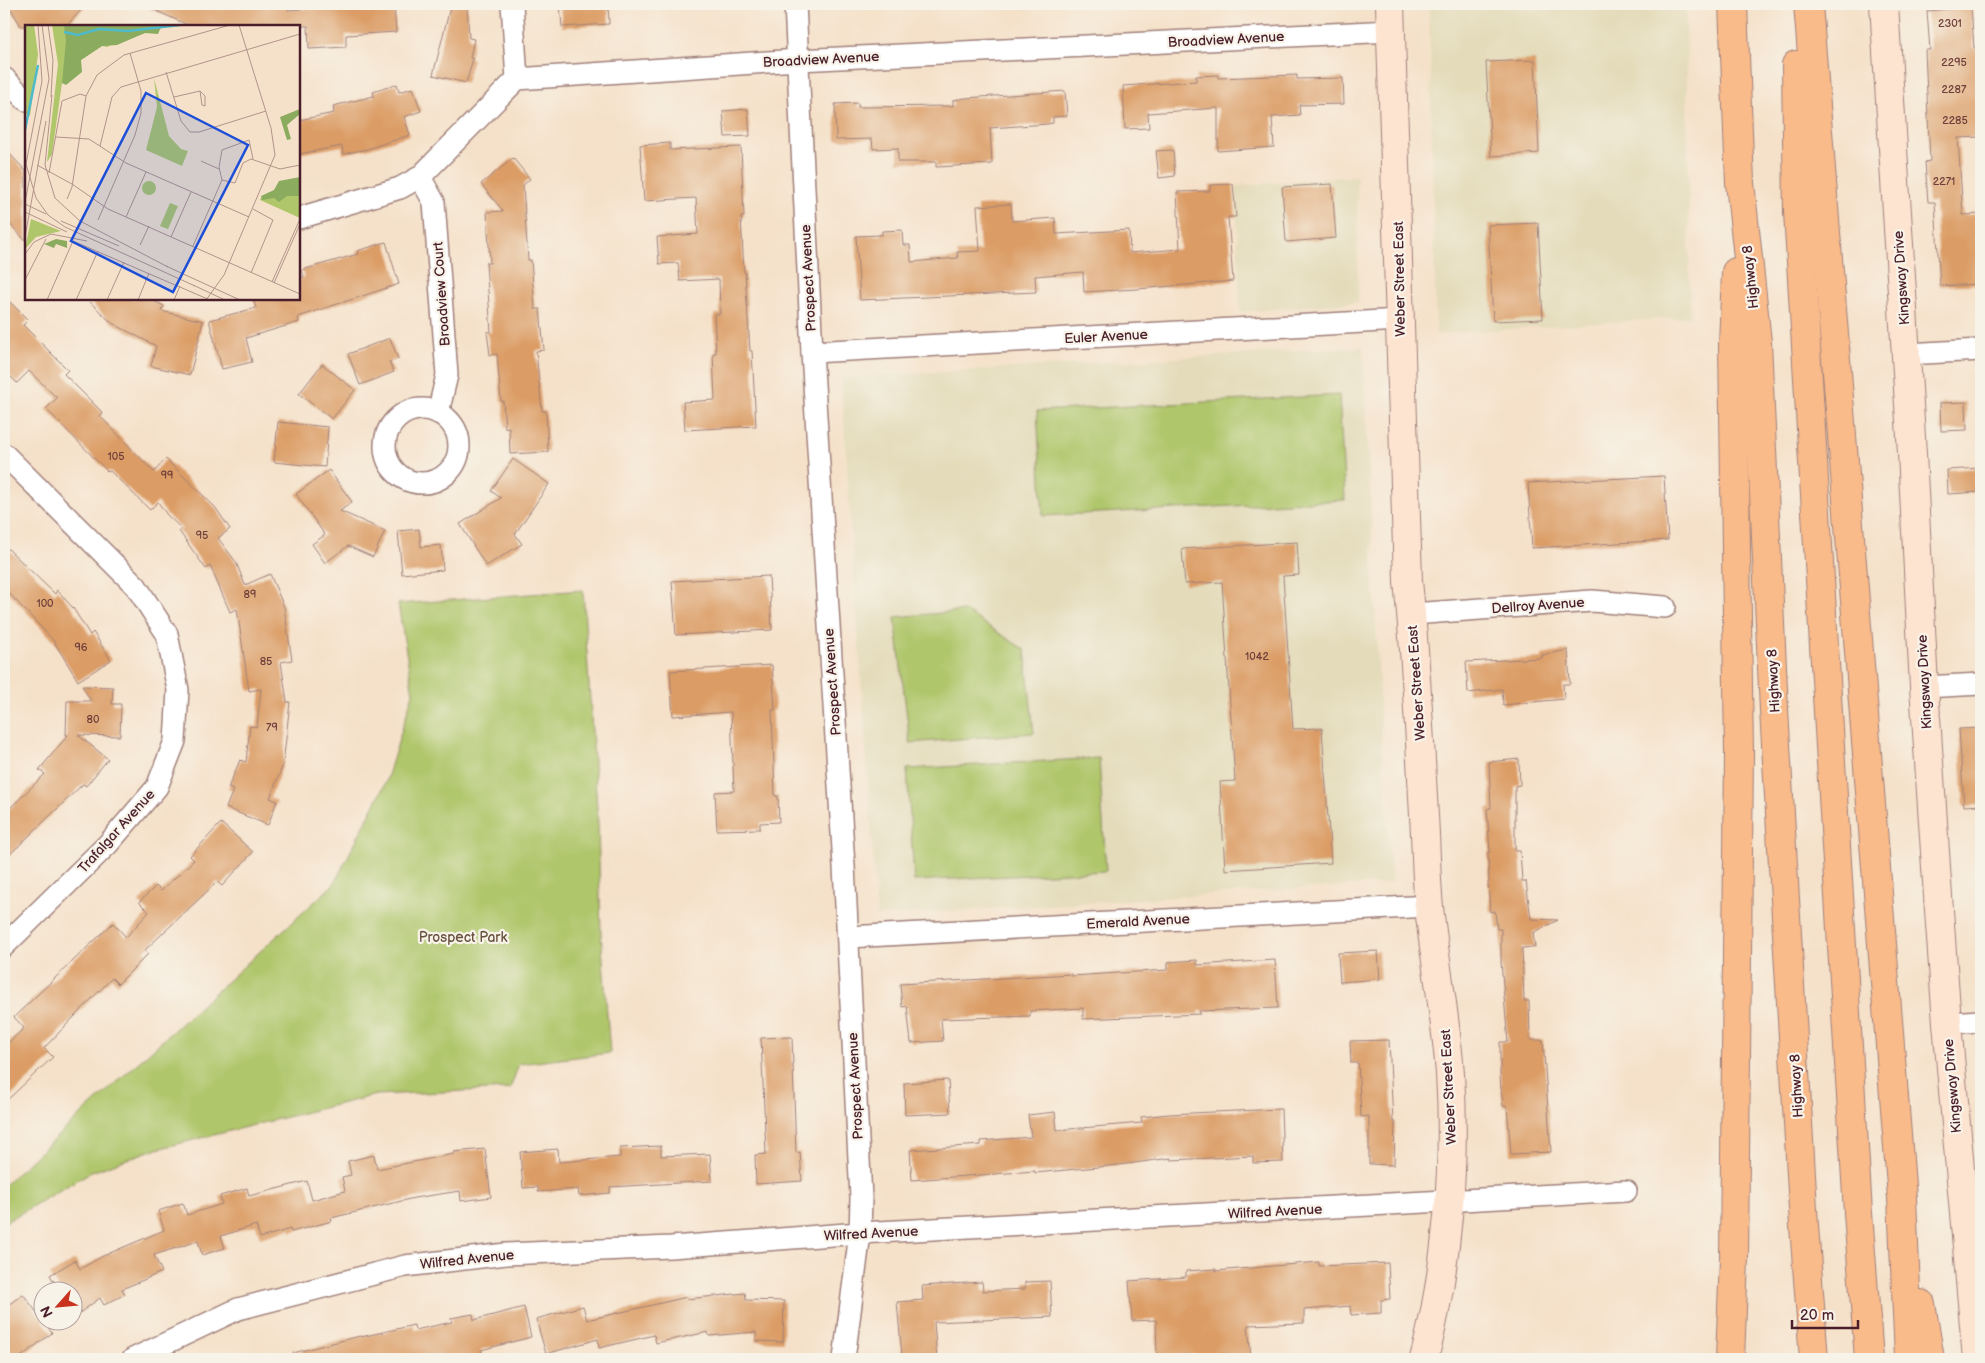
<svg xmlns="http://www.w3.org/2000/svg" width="1985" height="1363" viewBox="0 0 1985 1363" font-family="'Balsamiq Sans',sans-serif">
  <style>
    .built { fill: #e4dbba }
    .green { fill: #afc66b; stroke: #7c724b }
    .building { fill: #db9c65 }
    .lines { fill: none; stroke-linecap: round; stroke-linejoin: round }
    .street-casing { stroke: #a0807a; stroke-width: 24 }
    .secondary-casing { stroke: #a0807a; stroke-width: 30 }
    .highway-casing { stroke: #a0807a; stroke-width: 30 }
    .street { stroke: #fff; stroke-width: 21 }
    .secondary { stroke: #fde4d1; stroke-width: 28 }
    .highway { stroke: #fabb8b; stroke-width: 28 }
    .labels { text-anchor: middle; stroke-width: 4.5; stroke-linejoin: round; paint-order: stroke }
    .number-label { font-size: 11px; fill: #6e3e3a }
    .street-label { font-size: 14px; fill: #4a1f2b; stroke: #f7f3e8 }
    .park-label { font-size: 14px; fill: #68513e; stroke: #f7f3e8 }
    .inset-river { fill: none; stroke: #4ebacb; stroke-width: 2.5 }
    .inset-road { fill: none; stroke: #b1938a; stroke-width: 1 }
    .view { fill: #1d4ed8; fill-opacity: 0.15; stroke: #1d4ed8; stroke-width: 2.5 }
    .inset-edge { fill: none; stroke: #4a1f2b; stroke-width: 2.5 }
  </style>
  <rect width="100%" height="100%" fill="#f7f3e8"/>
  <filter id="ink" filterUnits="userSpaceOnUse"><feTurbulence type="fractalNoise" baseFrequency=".02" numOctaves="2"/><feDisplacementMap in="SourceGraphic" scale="10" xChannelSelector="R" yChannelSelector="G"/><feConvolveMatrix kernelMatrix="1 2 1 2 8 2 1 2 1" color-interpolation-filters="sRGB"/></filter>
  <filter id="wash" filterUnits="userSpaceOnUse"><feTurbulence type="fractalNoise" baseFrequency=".0096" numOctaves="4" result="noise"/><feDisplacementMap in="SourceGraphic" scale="20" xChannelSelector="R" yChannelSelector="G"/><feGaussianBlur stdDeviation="1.12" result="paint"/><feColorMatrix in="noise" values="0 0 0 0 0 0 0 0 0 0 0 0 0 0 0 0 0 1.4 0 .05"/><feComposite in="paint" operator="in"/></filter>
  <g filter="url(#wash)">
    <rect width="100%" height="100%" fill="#f5e1c9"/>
    <g class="built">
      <path d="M1429,4H1686L1690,317L1436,334Z"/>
      <path d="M1357,176L1358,302L1240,312L1236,186Z"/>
      <path d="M1363,347L1382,753L1392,883L877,916L841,378Z"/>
    </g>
    <g class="green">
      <path d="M1339,395L1345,500L1043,516L1037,411Z"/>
      <path d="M583,590L598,824L601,934L610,1053L519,1064L510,1089L376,1095L149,1151L89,1173L4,1223V1185L334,884L386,782L413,693L398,604Z"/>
      <path d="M965,611L1025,650L1034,733L910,743L895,617Z"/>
      <path d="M1099,758L1106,871L914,881L907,769Z"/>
    </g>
    <g id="blocks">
      <g class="building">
        <path d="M8,4H87L69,23L63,26H21Z"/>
        <path d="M141,4H288V10L348,6V4H394L396,32L346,35V47L309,49L308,26H190Z"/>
        <path d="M451,4H467L469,38L474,39L470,58L473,59L466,83L433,75Z"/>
        <path d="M560,4H608L609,24L562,27Z"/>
        <path d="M1971,7L1974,48H1981V137L1958,138L1963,215L1981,214V284L1940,286L1935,202H1928L1925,162L1930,161L1925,50H1930L1927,11Z"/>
        <path d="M1535,60L1539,153L1491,156L1486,62Z"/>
        <path d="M1218,75V78L1297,75V79L1343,78L1344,104L1299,105L1300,115L1272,117L1274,147L1218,151V108L1148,113L1149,128L1125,129L1123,86L1196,81V76Z"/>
        <path d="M397,84L399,92L413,88L421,111L404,117L410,135L367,149L343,154L342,146L299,154V120L334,113L333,106L374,96L373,92Z"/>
        <path d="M1065,91L1067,116L1053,117V123L1047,124L990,128L992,164L936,167V162H898V148L873,149L872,139L836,140L835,104L858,103V107L953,106V100L966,98Z"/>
        <path d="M748,109L750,136L725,137L723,111Z"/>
        <path d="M670,143V150L741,147L744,217H741L744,272H745L750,351H752L756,426L685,430L683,402L715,400L713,353H716L714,314H720L719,279L680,281L678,263L659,264L657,237L698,234L696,198L644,201L640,145Z"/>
        <path d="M4,148L26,171V241L4,218Z"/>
        <path d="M1173,150L1175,176L1159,178L1156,151Z"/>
        <path d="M513,158L530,179L523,185L528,260H531L535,309H540L544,350L536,351L542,411H546L548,452L510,454L509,427L505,428L503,401H501L497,354L490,355L487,332H491L486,263H490L487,212L503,211L481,184Z"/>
        <path d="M1233,184L1236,217H1228L1233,281L1137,289L1084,292L1083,272L1035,276L1036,292L860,300L856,236L882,235V231L902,230L903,245H910L911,262L958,258L957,252L980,251L977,206L1011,204L1012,221L1055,218L1056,234L1129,230L1130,253L1180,249L1177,192L1210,191V185Z"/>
        <path d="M1332,184L1336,238L1286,242L1282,187Z"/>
        <path d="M1538,223L1543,319L1493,321L1488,225Z"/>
        <path d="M386,242L399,284L298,317L299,322L246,338L252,362L222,369L209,320L256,308L253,299H299V279L304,277L302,270L358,254L357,251Z"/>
        <path d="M4,296L28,320L23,325L68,370L64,374L103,413L100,416L154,472L166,459L215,507L230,529L218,538L236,562L245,585L270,574L284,607L292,660L281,662L287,702H290L283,765L270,798L277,801L268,825L226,808L233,790L228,788L240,760L246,762L250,726L257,727L261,689L249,691L237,609L230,612L210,566L206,569L179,531L182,529L167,515L158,502L150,510L110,471L108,472L46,409L57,398L29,371L17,383L4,370Z"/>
        <path d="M87,299H150L164,306L161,311L203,321L190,375L151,366L156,346L112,323Z"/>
        <path d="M390,338L398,359L389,362L394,372L360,385L348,354Z"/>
        <path d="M322,364L355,390L332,419L299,394Z"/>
        <path d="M1966,402L1967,430L1941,431L1940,403Z"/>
        <path d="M278,422L328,427L325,467L274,462Z"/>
        <path d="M513,459L549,484L515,534L522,544L486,566L460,524L501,498L491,491Z"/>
        <path d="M1981,468V492L1948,494L1947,470Z"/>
        <path d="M329,470L352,502L340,511L385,531L373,557L348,546L325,563L312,544L325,535L296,494Z"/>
        <path d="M1664,476L1668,540L1532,548L1528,483Z"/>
        <path d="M419,529L421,547L441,545L443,570L402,574L398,531Z"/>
        <path d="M1297,542L1299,575L1283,576L1293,729L1322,728L1331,863L1225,870L1220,782L1235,781L1222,582L1185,584L1182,549Z"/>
        <path d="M4,545L55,594L57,590L73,608L90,635L93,632L111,660L78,681L53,640L4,588Z"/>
        <path d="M769,576L772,630L676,635L672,581Z"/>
        <path d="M1568,650L1570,684H1563L1564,699L1503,705L1502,689L1468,693L1466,662L1542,658V655Z"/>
        <path d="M772,665L775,710H772L775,796H778L779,822L760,823V829L717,830L715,792L734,791L731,712L673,716L670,671Z"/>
        <path d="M82,686L113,687L112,704H121L120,736L78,735L108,759L86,786L83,784L4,860V814L45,774L39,770L68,735H66L67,701H91Z"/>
        <path d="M1981,728V805L1964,806L1959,729Z"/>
        <path d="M1519,759L1520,785L1515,786V851H1520L1522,881H1526L1531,919L1558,920L1533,933L1535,947L1522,948L1524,1001H1529L1530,1040H1543L1551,1152L1511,1154L1507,1106H1503L1500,1078V1042H1508L1501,962V929H1497L1495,911L1490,912L1488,882H1489L1488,852H1490L1487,809L1491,808L1489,762Z"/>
        <path d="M221,823L253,852L222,886L217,882L145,950L148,954L118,984L112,978L44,1048L53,1057L4,1103V1047L24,1028L14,1017L113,923L126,937L149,912L139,902L156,886L161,891L194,860L190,856Z"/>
        <path d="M1378,951L1380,979L1340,982L1338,953Z"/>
        <path d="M1197,960V965L1275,960L1278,1008L1199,1011L1200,1014L1083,1019V1008L1030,1011V1016L941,1019L943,1041L911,1043L907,1006L902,1007L900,984L1071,974V976L1168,970V962Z"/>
        <path d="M792,1037L796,1153L800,1152L802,1181L756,1184L755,1155L766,1154L761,1038Z"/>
        <path d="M1389,1040L1393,1122H1395L1394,1165L1369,1164V1116L1361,1117L1358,1063H1351L1350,1041Z"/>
        <path d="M948,1080L950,1113L905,1115L904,1083Z"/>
        <path d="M1281,1109L1283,1162L1253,1163V1156L1171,1160V1158L1119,1165L1035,1173V1171L912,1180L910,1150L981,1145V1141L1031,1137L1028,1115L1055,1112L1057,1130L1142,1123L1141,1117L1169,1114Z"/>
        <path d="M661,1146V1156L710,1154L712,1181L610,1187V1193L579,1196L578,1189L538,1192V1187L523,1188L520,1152L558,1149L559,1162L620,1157V1148Z"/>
        <path d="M485,1149L491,1197L461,1201L460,1191L414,1198L331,1218L332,1221L291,1232L290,1229L260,1238L256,1225L221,1236L225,1248L202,1255L198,1241L154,1255L162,1272L122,1289L125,1294L104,1305L100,1298L74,1317L72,1314V1290H59L50,1275L75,1260L80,1269L103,1256L164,1230L158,1211L183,1203L187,1215L222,1204L220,1196L247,1188L249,1196L307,1181L312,1200L345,1191L342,1177L351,1175L348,1161L374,1155L377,1169L454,1154V1152Z"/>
        <path d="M1319,1262V1266L1388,1263L1390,1299L1381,1300V1313L1351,1315L1350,1306L1304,1310V1323L1248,1325L1251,1358L1231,1359L1230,1354L1157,1356L1156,1320L1132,1321L1129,1281L1186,1277V1271L1216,1269V1271Z"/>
        <path d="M1050,1281L1052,1317L934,1322L937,1359H906L905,1356H902L897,1302L923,1300L922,1286L982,1282L983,1291L1025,1289V1282Z"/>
        <path d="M745,1293L746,1300L784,1301L783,1342L756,1341V1332L709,1336L708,1332L656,1343L654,1335L599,1348L598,1339L546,1354L536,1319L583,1306L587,1320L687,1297V1299Z"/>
        <path d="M23,1294L52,1333L18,1359H4V1308Z"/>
        <path d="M524,1307L531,1337L481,1350L483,1359H294L293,1353L360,1336L361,1337L414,1325L415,1330L452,1322L451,1318L473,1314L474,1320Z"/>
      </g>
    </g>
  </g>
  <g filter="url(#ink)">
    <use href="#blocks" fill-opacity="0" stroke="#a0807a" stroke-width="1"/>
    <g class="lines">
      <defs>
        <g id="street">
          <path d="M512,4L517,79"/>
          <path d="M795,4L812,352L844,866L861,1198L860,1233L844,1359"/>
          <path d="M4,78L26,100"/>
          <path d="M420,177L434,202L447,375L438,413"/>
          <path d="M299,218L400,188L420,177L517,79L798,60L1392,31"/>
          <path d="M812,352L1400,320"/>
          <path d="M1906,354L1981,350"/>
          <circle cx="422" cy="446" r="37"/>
          <path d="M4,454L136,586L167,634L178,690L175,741L157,787L108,844L4,946"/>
          <path d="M1412,614L1592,601L1665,607"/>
          <path d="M1924,687L1981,684"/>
          <path d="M848,937L1429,906"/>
          <path d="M1947,1023L1981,1021"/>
          <path d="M133,1359L238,1309L405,1266L506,1254L671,1247L860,1233L1626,1191"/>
        </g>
        <g id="secondary">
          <path d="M1390,4L1408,581C1416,659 1420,738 1424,816C1426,846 1426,877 1429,907C1435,963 1446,1018 1450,1074C1456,1164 1447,1272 1424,1359"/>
          <path d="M1884,4L1912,453L1924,687L1937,882L1947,1023L1977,1359"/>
        </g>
        <g id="highway">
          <path d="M1733,4L1740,183L1757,342L1774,710L1804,1226L1814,1359"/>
          <path d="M1808,4L1902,1198L1909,1359"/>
          <path d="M1796,65L1798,212L1858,1213L1869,1359"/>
          <path d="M1921,1304L1930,1359"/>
          <path d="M1730,1359L1734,1259L1739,753L1733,345L1736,272"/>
        </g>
      </defs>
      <use href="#street" class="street-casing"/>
      <use href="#secondary" class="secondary-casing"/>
      <use href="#highway" class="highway-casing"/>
      <use href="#street" class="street"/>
      <use href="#secondary" class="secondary"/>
      <use href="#highway" class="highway"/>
    </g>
  </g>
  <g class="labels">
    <g class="number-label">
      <text x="1950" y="27">2301</text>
      <text x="1954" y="66">2295</text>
      <text x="1954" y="93">2287</text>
      <text x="1955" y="124">2285</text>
      <text x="1944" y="185">2271</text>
      <text x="116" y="460">105</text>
      <text x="167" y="479">99</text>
      <text x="202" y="539">95</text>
      <text x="250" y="598">89</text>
      <text x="45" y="607">100</text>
      <text x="81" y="651">96</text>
      <text x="1257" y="660">1042</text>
      <text x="266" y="665">85</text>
      <text x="93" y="723">80</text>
      <text x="272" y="731">79</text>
    </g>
    <g class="street-label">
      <text transform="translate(1226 39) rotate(-3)" y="5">Broadview Avenue</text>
      <text transform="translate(821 59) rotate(-3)" y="5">Broadview Avenue</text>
      <text transform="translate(1750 277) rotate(-96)" y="5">Highway 8</text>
      <text transform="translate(808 278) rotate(-93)" y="5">Prospect Avenue</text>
      <text transform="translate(1901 278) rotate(-94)" y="5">Kingsway Drive</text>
      <text transform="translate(1399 279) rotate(-91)" y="5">Weber Street East</text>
      <text transform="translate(441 294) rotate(-94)" y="5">Broadview Court</text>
      <text transform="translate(1106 336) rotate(-3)" y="5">Euler Avenue</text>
      <text transform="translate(1538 605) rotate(-4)" y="5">Dellroy Avenue</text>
      <text transform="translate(1773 681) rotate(-93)" y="5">Highway 8</text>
      <text transform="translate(832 682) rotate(-94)" y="5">Prospect Avenue</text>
      <text transform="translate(1924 682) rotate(-93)" y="5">Kingsway Drive</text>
      <text transform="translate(1416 683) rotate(-94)" y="5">Weber Street East</text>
      <text transform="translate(116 831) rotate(-48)" y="5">Trafalgar Avenue</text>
      <text transform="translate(1138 921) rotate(-3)" y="5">Emerald Avenue</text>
      <text transform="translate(855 1086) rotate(-93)" y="5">Prospect Avenue</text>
      <text transform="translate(1796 1086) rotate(-93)" y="5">Highway 8</text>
      <text transform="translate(1952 1086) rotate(-95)" y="5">Kingsway Drive</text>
      <text transform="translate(1448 1087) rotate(-93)" y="5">Weber Street East</text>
      <text transform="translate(1275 1211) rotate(-3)" y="5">Wilfred Avenue</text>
      <text transform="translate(871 1233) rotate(-3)" y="5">Wilfred Avenue</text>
      <text transform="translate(467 1259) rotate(-6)" y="5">Wilfred Avenue</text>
    </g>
    <g class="park-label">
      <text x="463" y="942">Prospect Park</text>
    </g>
  </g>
  <g transform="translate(25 25)">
    <rect width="275" height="275" fill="#f5e1c9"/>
    <path d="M0,0H9L13,29L5,91L0,89ZM27,0H126L136,4L102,13L82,22L77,21L56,35V42L37,58L27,129L22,137L33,39ZM129,53L144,111L156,124L163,126L157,141L121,125L132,82ZM275,156V193L235,175L236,173ZM117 163a7 7 0 1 1 14 0a7 7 0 1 1-14 0ZM145,178L153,181L143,204L135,201ZM6,194L36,206L11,212L0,224Z" fill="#afc66b"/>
    <path d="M39,0H133L136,2L133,9L120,8L92,20L77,21L56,35L57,47L41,60L37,58L41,16ZM275,84V89L262,100L266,114L262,115L255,92ZM275,152V171H262L254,177L249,173L237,175L236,171L249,165L254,156ZM31,214L42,216V223L31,219L29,223L19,219Z" fill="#8bab5f"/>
    <path class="inset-river" d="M39,7L53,10L74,4L103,6L155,0M0,105L13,40"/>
    <path class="inset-road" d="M13,0L17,56L1,139L11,173L23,190L40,202L170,261M23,0L28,35L26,72M141,47L156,96L165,107H174L241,86M27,70L20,140L30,173L55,196L143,242M149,72L175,66L180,71V81L177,80L175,66M31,112L64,114L101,138L224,192M75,121L87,72L96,62L275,9M176,136L194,144M12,140L47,159L83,184L275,269M24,148L37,76L55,69L61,71M197,155L210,158L218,138L226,134L255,144L275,140M42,174L47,162L61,71L72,50L99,30L205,0M0,177L24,54L17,0M0,179L21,189M0,187L42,207M101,192L121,147M73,195L110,110L116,88V66L105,28M36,196L94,221M0,212L21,96M146,212L166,167M48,216L185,275M115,220L124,201M168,221L197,155L194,142L197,125L224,115L228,134M0,229L9,217L26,209L62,216M141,241L215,275M226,248L248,195L228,184M0,255L21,214M247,257L275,194M249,258L275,199M168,260L200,275M22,275L48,216M51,275L73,226M82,275L99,237M113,275L124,248M149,275L155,261M181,275L199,250L250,130L246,103L214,0"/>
    <path class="view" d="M121,68L223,120L148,267L46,216Z"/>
    <rect width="275" height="275" class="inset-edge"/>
  </g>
  <rect width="1985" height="1363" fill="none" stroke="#f7f3e8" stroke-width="20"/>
  <g transform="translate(58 1306) rotate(243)"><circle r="24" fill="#f7f3e8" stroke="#b29e9c"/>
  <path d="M0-4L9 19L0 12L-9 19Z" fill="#c8321e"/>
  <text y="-8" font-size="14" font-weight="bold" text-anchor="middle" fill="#4a1f2b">N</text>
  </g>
  <path d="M1792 1320v8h66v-8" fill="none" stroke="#4a1f2b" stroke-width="2.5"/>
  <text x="1800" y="1320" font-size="15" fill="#4a1f2b" stroke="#f7f3e8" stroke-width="4" paint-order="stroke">20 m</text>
</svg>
